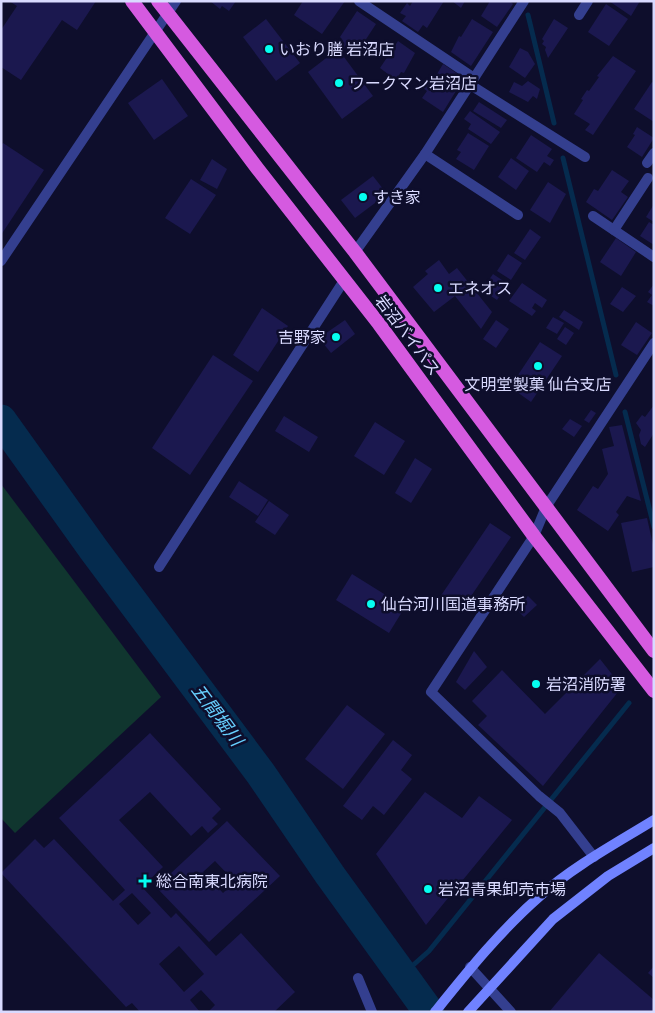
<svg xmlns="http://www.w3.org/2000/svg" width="655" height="1013" viewBox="0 0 655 1013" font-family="Manrope,'Noto Sans JP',sans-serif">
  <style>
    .green { fill: #10362f }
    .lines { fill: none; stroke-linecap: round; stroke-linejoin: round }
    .stream { stroke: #052b4e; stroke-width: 5 }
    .river { stroke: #052b4e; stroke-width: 31 }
    .building { fill: #1b184f; fill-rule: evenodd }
    .minor { stroke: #343f8f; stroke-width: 10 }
    .secondary { stroke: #7082ff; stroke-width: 10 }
    .trunk { stroke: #d55ae0; stroke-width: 14 }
    .poi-dot { fill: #05fff1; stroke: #0e0e2c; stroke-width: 2 }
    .labels { text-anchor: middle; stroke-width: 5; stroke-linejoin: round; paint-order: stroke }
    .poi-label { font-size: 16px; fill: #d9daff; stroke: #0e0e2c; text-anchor: start }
    .street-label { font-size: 16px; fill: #d9daff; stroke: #0e0e2c }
    .water-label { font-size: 18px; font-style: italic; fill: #67d0ff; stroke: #0e0e2c }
  </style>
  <rect width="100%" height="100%" fill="#0e0e2c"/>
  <path class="green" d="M1,484L161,697L15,833L1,818Z"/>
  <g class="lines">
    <g class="stream">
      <path d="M528,15L554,123"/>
      <path d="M563,158L616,375"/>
      <path d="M625,412L654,527"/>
      <path d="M402,975L429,951L629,703"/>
    </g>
    <path class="river" d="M1,420L94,550L261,774L330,875L429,1012"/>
  </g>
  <g class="building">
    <path d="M9,1H96L77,30L62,20L21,80L1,67V30L17,6Z"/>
    <path d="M210,1H236L229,11L222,6L220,9Z"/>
    <path d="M303,1H345L322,34L294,15Z"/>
    <path d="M413,1H444L427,28L423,25L418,32L402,21L406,16L400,13L407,3L410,6Z"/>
    <path d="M452,1H465L461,8Z"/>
    <path d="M490,1H510L513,4L497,27L481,16Z"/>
    <path d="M609,1H640L631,16Z"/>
    <path d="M606,4L628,19L609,46L588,32Z"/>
    <path d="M357,11L376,24L355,56L338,44L342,39L340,37Z"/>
    <path d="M266,19L300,63L276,81L243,37Z"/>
    <path d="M472,19L493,32L471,66L451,52L459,36L461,37Z"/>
    <path d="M554,19L568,28L548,58L545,50L546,47L542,44L544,41L542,39Z"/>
    <path d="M398,41L415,53L404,73L401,72L396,80L380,68Z"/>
    <path d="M520,48L528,52L535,64L525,78L509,67Z"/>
    <path d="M338,49L373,96L342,119L308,72Z"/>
    <path d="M613,56L636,71L593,135L585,130L590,124L574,114L583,100L581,99L587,90L589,91L599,77L597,76Z"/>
    <path d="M443,64L464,78L443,112L422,98L427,91L423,88L430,77L434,79Z"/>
    <path d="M162,79L188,116L154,140L128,103Z"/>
    <path d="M528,81L540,89L537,99L533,96L528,102L509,92L514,82L522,86Z"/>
    <path d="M652,82L654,83V122L634,109Z"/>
    <path d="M479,102L507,120L501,128L473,111Z"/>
    <path d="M470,111L500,132L491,144L468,129L471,124L464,119Z"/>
    <path d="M637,127L654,138L642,157L627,147L635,135L633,134Z"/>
    <path d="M468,133L489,146L474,170L456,159L461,152L457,150Z"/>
    <path d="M531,135L552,149L547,156L554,160L550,166L544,162L537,172L516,158Z"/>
    <path d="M3,143L44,170L1,235V146Z"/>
    <path d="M511,158L529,171L516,190L498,177Z"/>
    <path d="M212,159L227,169L217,189L200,180Z"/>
    <path d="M612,170L629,181L621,192L628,197L612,220L586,202L594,189L598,191Z"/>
    <path d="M373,176L387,194L355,218L341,200Z"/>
    <path d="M191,179L216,195L190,234L165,218Z"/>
    <path d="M548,182L566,194L550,223L530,210Z"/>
    <path d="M654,204V222L646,217Z"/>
    <path d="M649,222L654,225V245L640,236Z"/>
    <path d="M530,229L541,237L525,260L514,253Z"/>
    <path d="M616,238L636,252L621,276L600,262Z"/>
    <path d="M508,254L522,263L511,280L497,271Z"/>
    <path d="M439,260L449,274L457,268L492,312L481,329L455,296L434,312L413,287L428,274L425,271Z"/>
    <path d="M493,274L508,284L497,300L482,290Z"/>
    <path d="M522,283L547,300L542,308L535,303L532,308L536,311L532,316L509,301Z"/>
    <path d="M654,284V306L647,302L652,295L648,292Z"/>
    <path d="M622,287L636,296L623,312L610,304Z"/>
    <path d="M262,308L288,326L258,372L233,355Z"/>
    <path d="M564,310L583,322L579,330L559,317Z"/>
    <path d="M553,317L564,323L557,334L546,328Z"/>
    <path d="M345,320L355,334L331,353L319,338Z"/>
    <path d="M496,320L509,329L496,348L483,339Z"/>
    <path d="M636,322L652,333L637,355L621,345Z"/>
    <path d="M565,327L574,333L566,345L557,339Z"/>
    <path d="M540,342L562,356L531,402L510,387Z"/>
    <path d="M213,355L253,381L190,475L152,448Z"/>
    <path d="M654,405V433L645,447L641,444L639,435L641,430L636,423L642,415L645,417Z"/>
    <path d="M591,410L596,413L589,423L584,420Z"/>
    <path d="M284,416L318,437L309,452L275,431Z"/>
    <path d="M570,419L582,426L574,437L562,429Z"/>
    <path d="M375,422L405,441L384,475L354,456Z"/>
    <path d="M622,425L641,501L627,496L616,512L619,515L608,531L577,510L593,486L598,489L608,474L602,449L614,446L609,427Z"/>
    <path d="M415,458L432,469L411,503L395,493Z"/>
    <path d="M239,481L268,500L258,516L229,497Z"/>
    <path d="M269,501L289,515L275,535L255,522Z"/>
    <path d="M647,518L654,549V567L632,572L621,523Z"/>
    <path d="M490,523L511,537L461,611L440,597Z"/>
    <path d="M352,574L405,607L389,633L336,600Z"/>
    <path d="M528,596L537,605L524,617L515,608Z"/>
    <path d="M474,651L487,667L465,690L456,682Z"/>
    <path d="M600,659L622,687L543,786L478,725L487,716L472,701L502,670L545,714Z"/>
    <path d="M347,705L385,734L343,789L305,759Z"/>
    <path d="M150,733L221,809L212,818L218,824L208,833L202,826L191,836L150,792L119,820L163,867L142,887L171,918L176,913L216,956L241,933L295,992L274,1012H208L215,1005L201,990L190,1000L200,1012H140L132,1003L126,1007L1,873L35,839L44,848L54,839L113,901L125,890L59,818ZM132,893L151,913L138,925L119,904ZM179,946L204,974L184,992L159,964Z"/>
    <path d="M393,740L412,755L401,770L412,779L384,815L373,806L362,820L343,806Z"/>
    <path d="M425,792L462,818L479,796L512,820L426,925L376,854Z"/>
    <path d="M227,821L280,876L209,942L156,887ZM215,861L235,882L223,893L203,872Z"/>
    <path d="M599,953L654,1000V1012H549Z"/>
    <path d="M654,966V978L648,973Z"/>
  </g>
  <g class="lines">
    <g class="minor">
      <path d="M359,1L474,78"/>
      <path d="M579,15L588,1"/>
      <path d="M469,84L585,157"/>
      <path d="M425,154L518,215"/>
      <path d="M647,163L654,153"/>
      <path d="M593,216L654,257"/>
      <path d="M614,230L648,178"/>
      <path d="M355,252L425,154L524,1"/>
      <path d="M1,261L176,1"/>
      <path d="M159,567L345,279"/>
      <path d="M594,857L560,813L539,796L431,692L534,536L546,507L654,343"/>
      <path d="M470,967L511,1012"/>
      <path d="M358,978L372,1012"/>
    </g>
    <g class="secondary">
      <path d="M435,1012C468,971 500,931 540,896C574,866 615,844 654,820"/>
      <path d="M468,1012L553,919L608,876L654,848"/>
    </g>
    <g class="trunk">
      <path d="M132,1L257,168L379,324L534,536L654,691"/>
      <path d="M158,1L355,252L654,651"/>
    </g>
  </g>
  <g class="poi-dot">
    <circle cx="269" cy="49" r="5"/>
    <circle cx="339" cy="83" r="5"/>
    <circle cx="363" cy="197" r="5"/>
    <circle cx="438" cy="288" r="5"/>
    <circle cx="336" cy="337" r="5"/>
    <circle cx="538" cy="366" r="5"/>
    <circle cx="371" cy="604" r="5"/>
    <circle cx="536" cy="684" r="5"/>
    <path d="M142.5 873.5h5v5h5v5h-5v5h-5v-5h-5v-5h5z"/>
    <circle cx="428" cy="889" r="5"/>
  </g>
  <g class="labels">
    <g class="poi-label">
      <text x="279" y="55">いおり膳 岩沼店</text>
      <text x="349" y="89">ワークマン岩沼店</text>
      <text x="373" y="203">すき家</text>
      <text x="448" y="294">エネオス</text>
      <text x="326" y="343" text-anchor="end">吉野家</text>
      <text x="538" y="390" text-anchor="middle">文明堂製菓 仙台支店</text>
      <text x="381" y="610">仙台河川国道事務所</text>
      <text x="546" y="690">岩沼消防署</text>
      <text x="156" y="887">総合南東北病院</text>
      <text x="438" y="895">岩沼青果卸売市場</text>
    </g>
    <g class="street-label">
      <text transform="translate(408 335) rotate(53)" y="6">岩沼バイパス</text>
    </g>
    <g class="water-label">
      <text transform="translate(217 715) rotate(53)" y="6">五間堀川</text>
    </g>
  </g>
  <rect width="655" height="1013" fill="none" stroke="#d9daff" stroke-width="5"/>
</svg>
